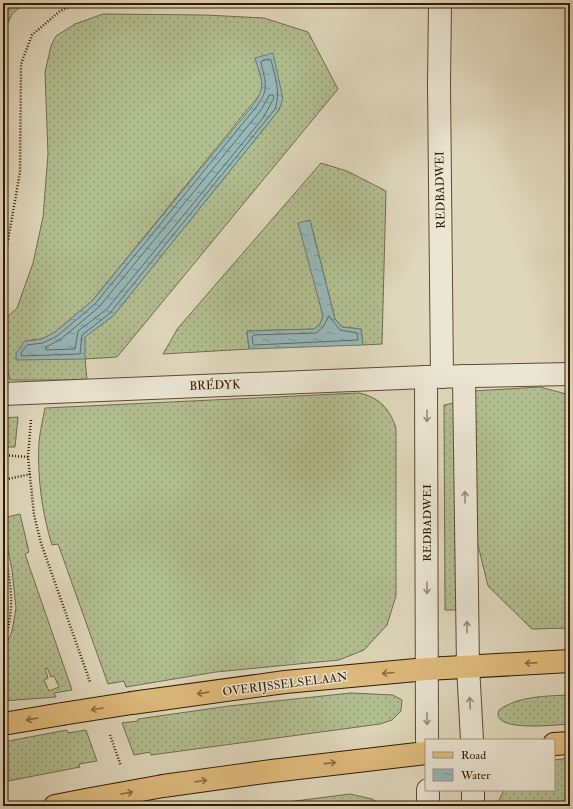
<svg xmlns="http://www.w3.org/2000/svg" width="573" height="809" viewBox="0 0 573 809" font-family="'IM FELL Double Pica',serif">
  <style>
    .grass { fill: url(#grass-dots); stroke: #726c49; fill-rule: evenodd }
    .water { fill: url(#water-ripples); stroke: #6e796f }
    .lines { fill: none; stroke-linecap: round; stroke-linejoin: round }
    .shore { stroke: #64695d; stroke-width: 1 }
    .minor-casing { stroke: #5e4a30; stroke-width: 24 }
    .major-casing { stroke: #321a01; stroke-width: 24 }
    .path { stroke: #321a01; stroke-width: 2.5; stroke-dasharray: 1 2; stroke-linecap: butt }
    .minor { stroke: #ebe6d4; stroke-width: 22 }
    .major { stroke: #e0bc7e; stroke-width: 22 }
    .major-bridge-casing { stroke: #321a01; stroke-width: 24; stroke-linecap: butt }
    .major-bridge { stroke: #e0bc7e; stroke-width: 22 }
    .oneway { stroke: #988a75 }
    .oneway2 { stroke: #896b40 }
    .labels { text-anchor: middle; stroke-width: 3; stroke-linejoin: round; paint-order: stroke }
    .street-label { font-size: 12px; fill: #321a01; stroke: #ebe6d4 }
  </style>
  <defs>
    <pattern id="grass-dots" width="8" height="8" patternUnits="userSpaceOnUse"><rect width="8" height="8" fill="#b2bf91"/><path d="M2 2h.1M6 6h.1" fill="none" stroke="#919a74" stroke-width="1.8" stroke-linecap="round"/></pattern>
    <pattern id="water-ripples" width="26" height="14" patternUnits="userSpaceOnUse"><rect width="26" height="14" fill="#96b8b9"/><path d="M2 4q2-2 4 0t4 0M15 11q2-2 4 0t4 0" fill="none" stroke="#7b9594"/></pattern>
  </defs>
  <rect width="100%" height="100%" fill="#e0d8bd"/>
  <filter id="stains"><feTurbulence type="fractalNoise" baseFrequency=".005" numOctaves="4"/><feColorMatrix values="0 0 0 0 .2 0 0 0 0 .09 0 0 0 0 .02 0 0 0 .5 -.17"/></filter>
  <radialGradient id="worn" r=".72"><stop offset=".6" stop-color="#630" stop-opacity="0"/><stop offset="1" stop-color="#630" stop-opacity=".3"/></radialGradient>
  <g class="grass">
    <path d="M3,3H25L12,14L3,33Z"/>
    <path d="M103,14L205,15L264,18L308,32L338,89L117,357L85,359L87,380H10L3,350L5,319L17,308L33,263L43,217L48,154L45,72L51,46L56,36L75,24ZM256,58L279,110L113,316L84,337L25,341L42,339L55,332L92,301L261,93L262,82Z"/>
    <path d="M321,163L347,171L386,191L382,344L363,345L361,329L342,327L335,319L310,220L323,316L320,324L314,329L247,331L249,349L163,354L178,328Z"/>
    <path d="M540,387L570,395V628L532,629L488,586L476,537L473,391Z"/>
    <path d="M359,393C379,397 390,409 396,428V596L387,625L364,650L339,660L216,672L126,687L124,681L108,684L58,544L52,545C42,513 37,476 39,442C40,431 43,419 45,408Z"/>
    <path d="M454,403L456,610H445L444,405Z"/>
    <path d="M18,417L15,447H3V418Z"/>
    <path d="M20,514L29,552L25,554L72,690L54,693L56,697L3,701V653L12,631L16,608L12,570L3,527V518ZM47,668L51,677L54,676L59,687L49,691L44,680L48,678L45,669Z"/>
    <path d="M3,563L8,608L3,633Z"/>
    <path d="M351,693L393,695L402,700L401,711L392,720L380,724L151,755L150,752L134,755L122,723L138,721V719L229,706Z"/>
    <path d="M570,695V724C555,725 510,730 500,719C497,716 498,713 499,710C518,696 547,696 570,695Z"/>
    <path d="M67,730L68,733L86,730L97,761L79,764L80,767L3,782V742Z"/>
    <path d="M570,758V806H496L504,790H554V760Z"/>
    <path d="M350,794L372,799L384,806H256Z"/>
  </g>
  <g class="water">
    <path d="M273,53L283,99L279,110L113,316L85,337V359L16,360V353L25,341L42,339L55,332L92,301L254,104C267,85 261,79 255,58Z"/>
    <path d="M310,220L335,319L342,327L361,329L363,345L249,349L247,331L314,329L320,324L323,316L298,223Z"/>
  </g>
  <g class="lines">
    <g class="shore">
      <path d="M268,59L271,60C275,77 281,92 275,109L110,313L82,335L80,354L22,356L21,353L27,345L43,343L57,336L95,304L257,106C270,88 265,82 261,62Z"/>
      <path d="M270,95H273L274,98L263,118L107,309L78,331L75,349L46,350V347L61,339L99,307L261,110Z"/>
      <path d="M329,316L340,330L357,333L358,340L255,345L253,344L252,337L254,335L316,333L323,327Z"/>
    </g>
    <defs>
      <g id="minor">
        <path d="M440,3L439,85L442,377"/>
        <path d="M464,376L468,666L472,740"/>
        <path d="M426,377L427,740"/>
        <path d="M3,394L426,377L570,374"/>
        <path d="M428,790V806"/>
        <path d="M473,790V806"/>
      </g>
      <g id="major">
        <path d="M132,703L285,682L427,669L570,661"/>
        <path d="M3,724L62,714"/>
        <path d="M554,744L570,743"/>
        <path d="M163,786L272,771L426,753"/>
        <path d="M55,806L91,799"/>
      </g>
    </defs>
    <use href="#minor" class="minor-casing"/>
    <use href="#major" class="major-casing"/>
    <g class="path">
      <path d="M3,269L20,172L21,64L32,35L60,11L79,3"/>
      <path d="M31,420L28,457L34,515L41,543L90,682"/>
      <path d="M3,455L28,457"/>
      <path d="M3,480L31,474"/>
      <path d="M3,544C10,580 17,608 3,644"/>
      <path d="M110,735L121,766"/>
    </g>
    <use href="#minor" class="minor"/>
    <use href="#major" class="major"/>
    <defs>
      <g id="major-bridge">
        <path d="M62,714L132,703"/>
        <path d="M91,799L163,786"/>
      </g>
    </defs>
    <use href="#major-bridge" class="major-bridge-casing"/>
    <use href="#major-bridge" class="major-bridge"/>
  </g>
  <defs><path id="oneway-shaft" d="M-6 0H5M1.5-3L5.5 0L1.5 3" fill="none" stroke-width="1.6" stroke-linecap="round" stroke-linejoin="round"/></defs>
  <g class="oneway">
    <use href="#oneway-shaft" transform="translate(427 416) rotate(90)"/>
    <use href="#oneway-shaft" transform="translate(465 497) rotate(-91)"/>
    <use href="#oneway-shaft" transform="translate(427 588) rotate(90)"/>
    <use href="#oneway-shaft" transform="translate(467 627) rotate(-91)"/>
    <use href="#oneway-shaft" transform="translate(470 703) rotate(-93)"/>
    <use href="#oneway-shaft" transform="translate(427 719) rotate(90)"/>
  </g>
  <g class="oneway2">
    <use href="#oneway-shaft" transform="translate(531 663) rotate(178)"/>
    <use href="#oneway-shaft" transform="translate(388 673) rotate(175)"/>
    <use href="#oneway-shaft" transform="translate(203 693) rotate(172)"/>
    <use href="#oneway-shaft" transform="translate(97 709) rotate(171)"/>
    <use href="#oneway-shaft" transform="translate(32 719) rotate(170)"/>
    <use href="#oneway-shaft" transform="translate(330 763) rotate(-7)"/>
    <use href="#oneway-shaft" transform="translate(201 781) rotate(-8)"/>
    <use href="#oneway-shaft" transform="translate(127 793) rotate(-10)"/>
  </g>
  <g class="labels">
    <g class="street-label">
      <text transform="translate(440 190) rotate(-91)" y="4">REDBADWEI</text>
      <text transform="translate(215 385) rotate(-2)" y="4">BRÉDYK</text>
      <text transform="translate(427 523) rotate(-90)" y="4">REDBADWEI</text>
      <text transform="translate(285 684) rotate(-7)" y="4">OVERIJSSELSELAAN</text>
    </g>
  </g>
  <rect width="573" height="809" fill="none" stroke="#e0d8bd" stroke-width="16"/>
  <rect x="4" y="4" width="565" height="801" fill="none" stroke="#321a01" stroke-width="2"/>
  <rect x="8" y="8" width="557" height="793" fill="none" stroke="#321a01"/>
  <rect x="425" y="739" width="130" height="52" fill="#ebe6d4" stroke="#a19480"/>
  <rect x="433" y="752" width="20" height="6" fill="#e0bc7e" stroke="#a19480"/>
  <text x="461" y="759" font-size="12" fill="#321a01">Road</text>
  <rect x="433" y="769" width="20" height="12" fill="url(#water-ripples)" stroke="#a19480"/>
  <text x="461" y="779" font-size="12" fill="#321a01">Water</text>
  <rect width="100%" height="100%" filter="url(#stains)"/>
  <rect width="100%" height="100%" fill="url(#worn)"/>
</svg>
